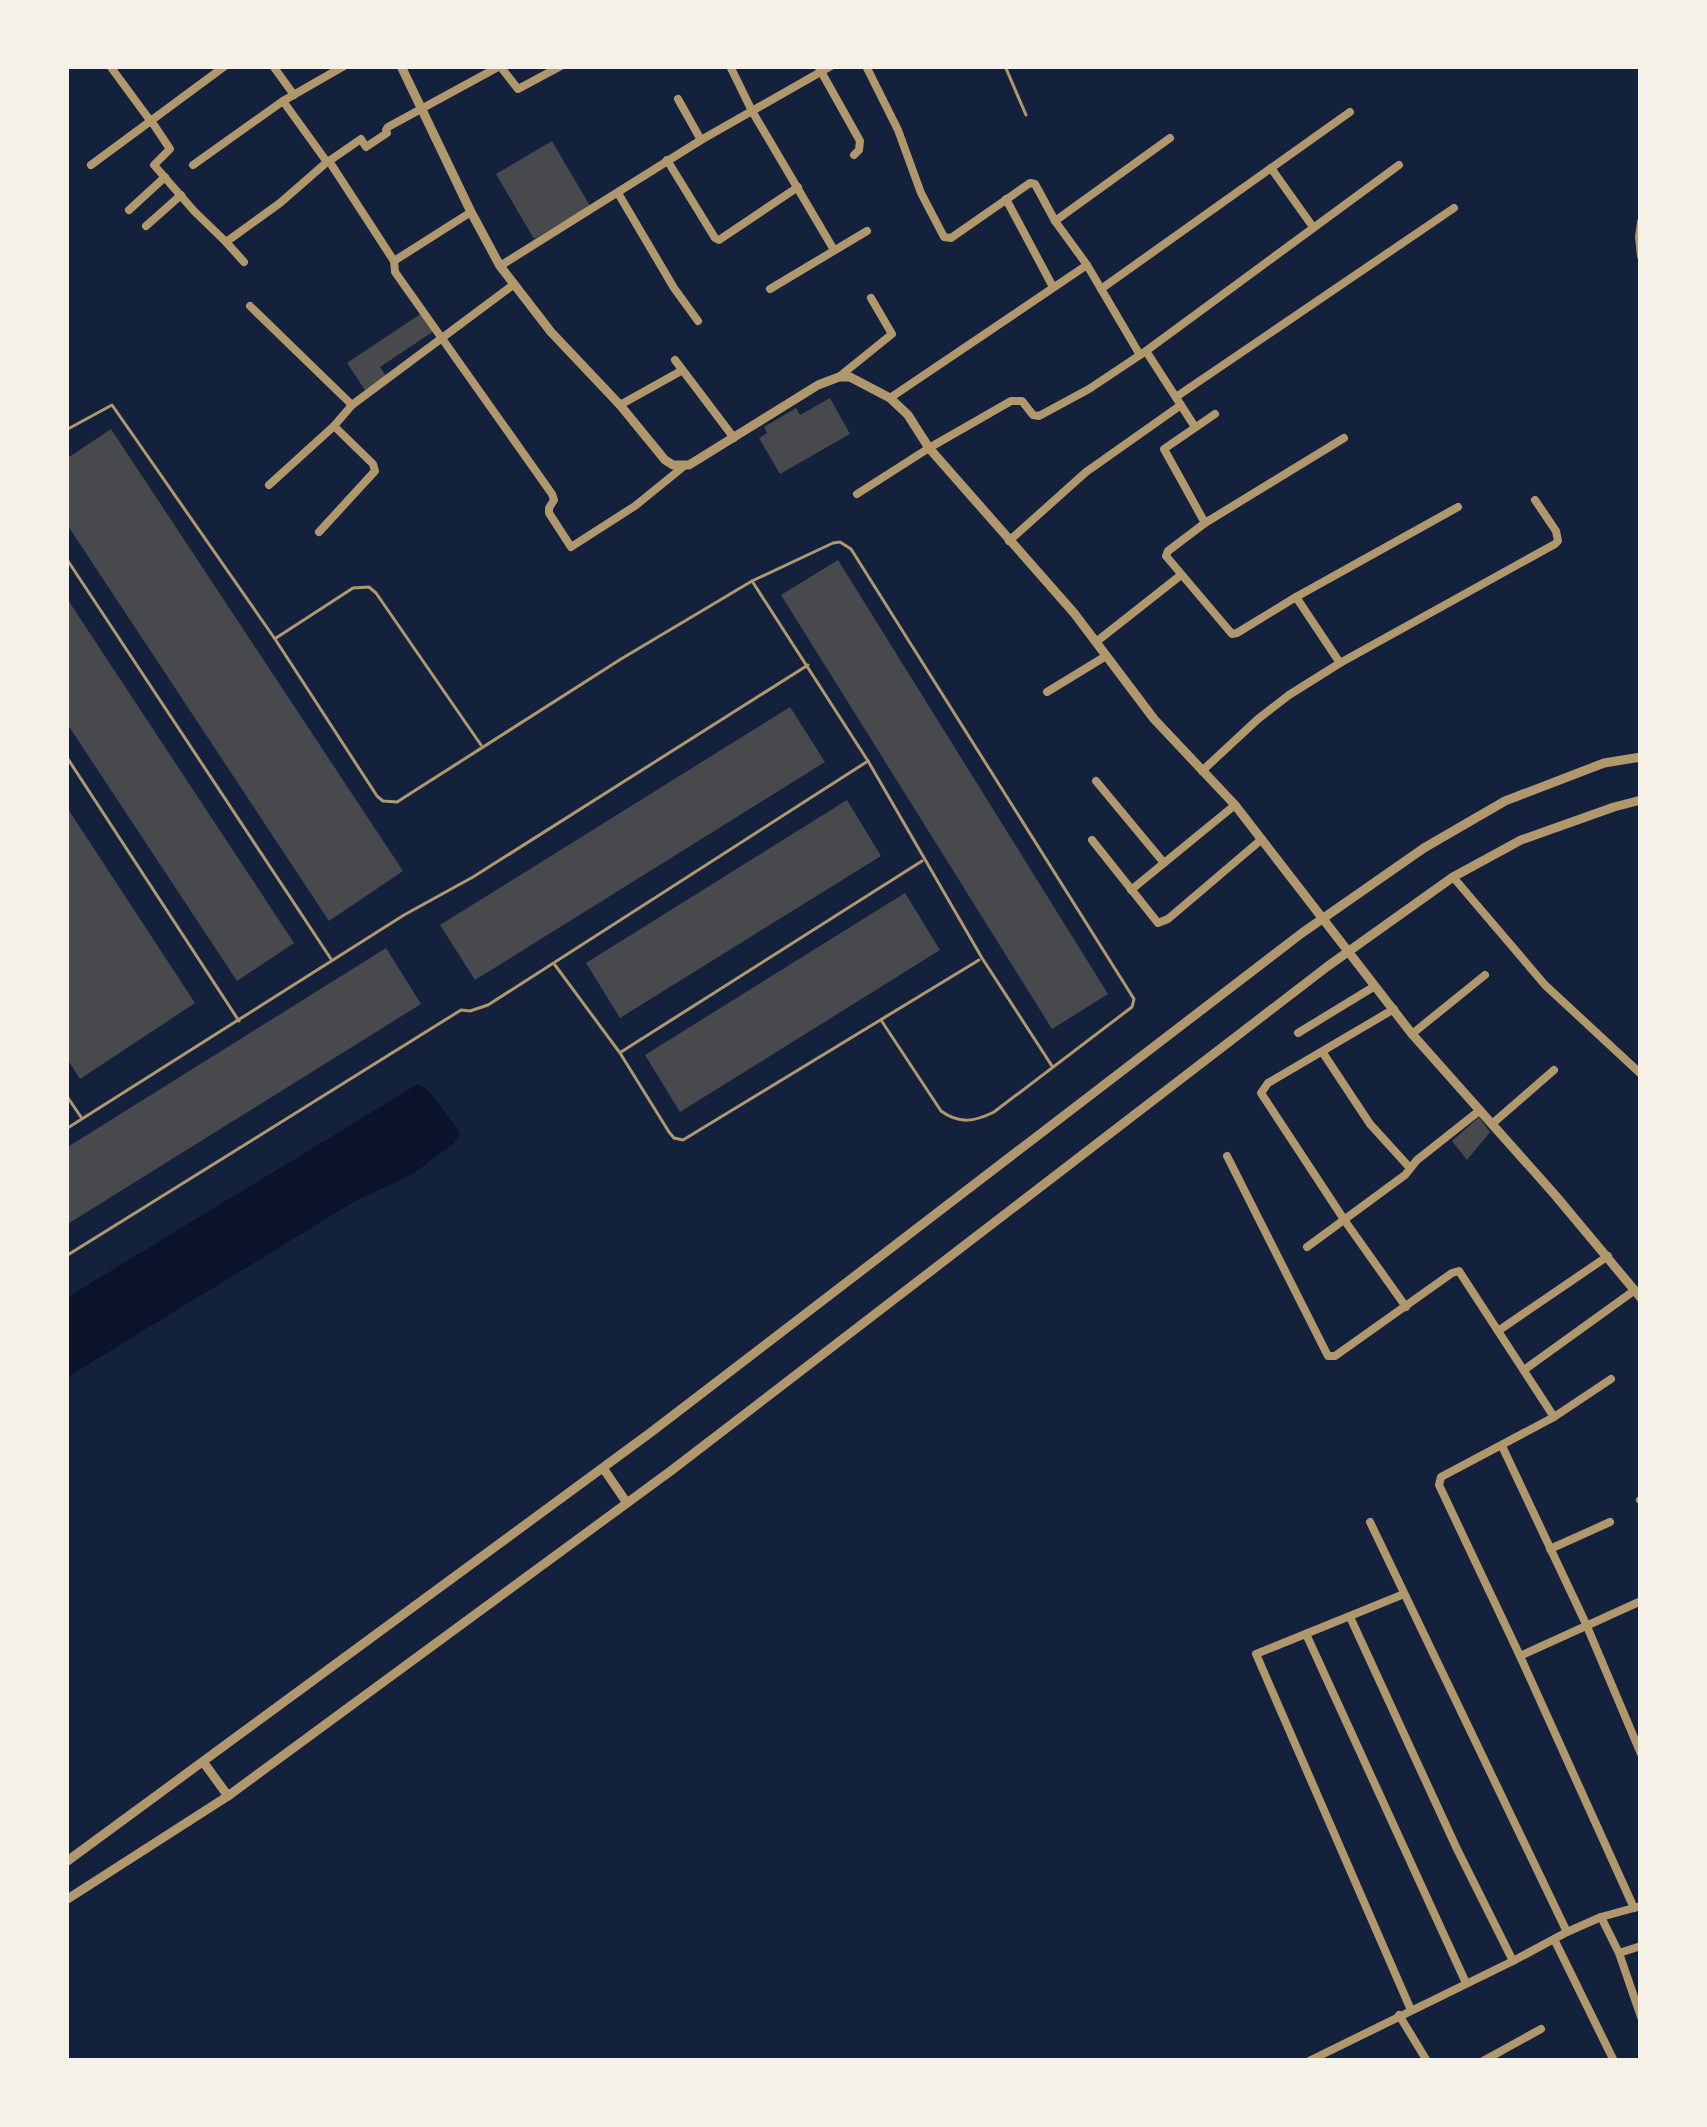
<svg xmlns="http://www.w3.org/2000/svg" width="1707" height="2127" viewBox="0 0 1707 2127" font-family="'Roboto Serif',serif">
  <style>
    .water { fill: #0b132b }
    .building { fill: #48494c }
    .lines { fill: none; stroke-linecap: round; stroke-linejoin: round }
    .service { stroke: #b1986c; stroke-width: 3 }
    .minor { stroke: #b1986c; stroke-width: 8 }
    .tertiary { stroke: #b1986c; stroke-width: 9 }
  </style>
  <rect width="100%" height="100%" fill="#14213d"/>
  <path class="water" d="M418,1084L428,1090L459,1131L460,1136L452,1145L414,1173L352,1203L66,1378V1298Z"/>
  <g class="building">
    <path d="M552,141L590,206L534,239L496,174Z"/>
    <path d="M422,313L434,331L380,367L386,376L365,390L347,363Z"/>
    <path d="M830,398L850,434L780,474L759,438L767,433L764,427L796,408L800,415Z"/>
    <path d="M111,429L403,871L329,921L66,523V459Z"/>
    <path d="M838,560L1108,994L1052,1029L781,595Z"/>
    <path d="M66,597L294,943L237,981L66,722Z"/>
    <path d="M790,707L825,762L475,980L440,925Z"/>
    <path d="M847,800L881,856L620,1018L586,963Z"/>
    <path d="M66,806L195,1003L80,1079L66,1057Z"/>
    <path d="M905,893L940,950L680,1112L645,1055Z"/>
    <path d="M386,948L421,1004L66,1225V1148Z"/>
    <path d="M1479,1117L1490,1132L1467,1160L1452,1141Z"/>
  </g>
  <g class="lines">
    <g class="service">
      <path d="M1005,66L1026,115"/>
      <path d="M66,430L112,405L275,639L377,796L383,801L397,802L621,659L752,581L833,543L840,542L851,549L1134,999L1132,1007L994,1112C974,1122 959,1124 941,1111L881,1020"/>
      <path d="M66,558L331,959"/>
      <path d="M752,581L868,761L982,958L1052,1066"/>
      <path d="M276,638L353,588L369,587L376,593L481,745"/>
      <path d="M66,756L239,1021"/>
      <path d="M555,965L620,1053L669,1132L674,1138L683,1140L979,960"/>
      <path d="M621,1052L922,861"/>
      <path d="M66,1095L81,1117"/>
      <path d="M66,1129L404,915L473,877L808,665"/>
      <path d="M66,1256L461,1010L470,1011L488,1005L868,761"/>
    </g>
    <g class="minor">
      <path d="M110,66L149,119"/>
      <path d="M273,66L294,95"/>
      <path d="M500,66L518,89L561,66"/>
      <path d="M730,66L752,111L834,250"/>
      <path d="M818,66L860,141L859,150L854,155"/>
      <path d="M866,66L898,130L921,193L944,237L951,238L1030,183L1035,184L1055,221L1087,265L1140,355"/>
      <path d="M678,99L701,140"/>
      <path d="M283,101L327,162L329,161L394,261L395,272L552,494L554,500L549,508V513L571,547L635,506L683,467"/>
      <path d="M150,119L170,149L154,165L194,211L226,242L280,203L327,162"/>
      <path d="M667,160L715,238L719,240L798,187"/>
      <path d="M329,161L361,139L366,147L387,133L386,130L388,127L500,66"/>
      <path d="M91,165L225,66"/>
      <path d="M193,165L283,101L344,66"/>
      <path d="M1271,168L1313,227"/>
      <path d="M618,193L674,288L698,321"/>
      <path d="M1006,199L1053,287"/>
      <path d="M129,210L165,177"/>
      <path d="M1055,221L1170,138"/>
      <path d="M1641,222L1639,237L1641,256"/>
      <path d="M146,226L181,195"/>
      <path d="M226,242L244,262"/>
      <path d="M394,261L471,212"/>
      <path d="M500,266L701,140L831,66"/>
      <path d="M770,289L867,231"/>
      <path d="M1101,289L1350,112"/>
      <path d="M250,306L352,405"/>
      <path d="M1146,351L1195,427"/>
      <path d="M675,360L734,438"/>
      <path d="M840,376L892,334L871,298"/>
      <path d="M1176,397L1454,208"/>
      <path d="M890,398L1087,265"/>
      <path d="M620,405L681,371"/>
      <path d="M1215,414L1164,449L1205,523L1168,551L1166,556L1232,634L1237,633L1296,597L1458,507"/>
      <path d="M269,485L334,426L352,405L513,285"/>
      <path d="M857,494L929,448L1011,401H1022L1033,415L1039,416L1089,389L1146,351L1399,165"/>
      <path d="M1205,523L1344,438"/>
      <path d="M319,532L375,471L373,464L334,426"/>
      <path d="M1009,541L1086,472L1181,405"/>
      <path d="M1296,597L1340,663"/>
      <path d="M1096,642L1181,575"/>
      <path d="M1047,692L1106,656"/>
      <path d="M1202,771L1258,719L1289,695L1340,663L1555,544L1558,541L1556,531L1535,500"/>
      <path d="M1096,781L1164,863"/>
      <path d="M1092,840L1158,923L1168,919L1262,839"/>
      <path d="M1453,877L1545,985L1641,1074"/>
      <path d="M1131,890L1235,805"/>
      <path d="M1394,1009L1268,1083L1261,1093L1345,1221L1406,1307"/>
      <path d="M1298,1033L1375,986"/>
      <path d="M1412,1034L1485,975"/>
      <path d="M1323,1053L1370,1124L1410,1168"/>
      <path d="M1492,1124L1554,1070"/>
      <path d="M1227,1156L1328,1356H1335L1452,1273L1459,1271L1554,1417L1441,1477L1439,1485L1520,1656L1634,1908"/>
      <path d="M1307,1247L1405,1175L1417,1160L1479,1111"/>
      <path d="M1498,1331L1608,1256"/>
      <path d="M1524,1370L1635,1290"/>
      <path d="M1554,1417L1611,1379"/>
      <path d="M1502,1446L1586,1624L1641,1754"/>
      <path d="M1640,1500L1641,1499"/>
      <path d="M1370,1522L1567,1932"/>
      <path d="M1550,1549L1610,1522"/>
      <path d="M1404,1594L1256,1654L1411,2010"/>
      <path d="M1350,1617L1457,1849L1513,1961"/>
      <path d="M1306,1634L1466,1983"/>
      <path d="M1520,1656L1641,1601"/>
      <path d="M1601,1917L1619,1953L1641,2017"/>
      <path d="M1554,1939L1614,2061"/>
      <path d="M1619,1953L1641,1946"/>
      <path d="M1399,2015L1427,2061"/>
      <path d="M1309,2061L1513,1961L1567,1932L1601,1917L1641,1906"/>
      <path d="M1483,2061L1541,2029"/>
    </g>
    <g class="tertiary">
      <path d="M401,66L471,212L500,266L551,332L620,405L665,460L673,465H689L818,385L839,377H850L890,398L908,415L929,448L1074,613L1154,719L1235,805L1412,1034L1555,1195L1641,1298"/>
      <path d="M603,1468L627,1503"/>
      <path d="M204,1763L228,1796"/>
      <path d="M66,1862L650,1433L1302,933L1424,848L1505,801L1604,763L1641,757"/>
      <path d="M66,1900L228,1796L672,1470L1328,966L1453,877L1521,840L1614,807L1641,800"/>
    </g>
  </g>
  <rect width="1707" height="2127" fill="none" stroke="#f6f1e7" stroke-width="138"/>
</svg>
